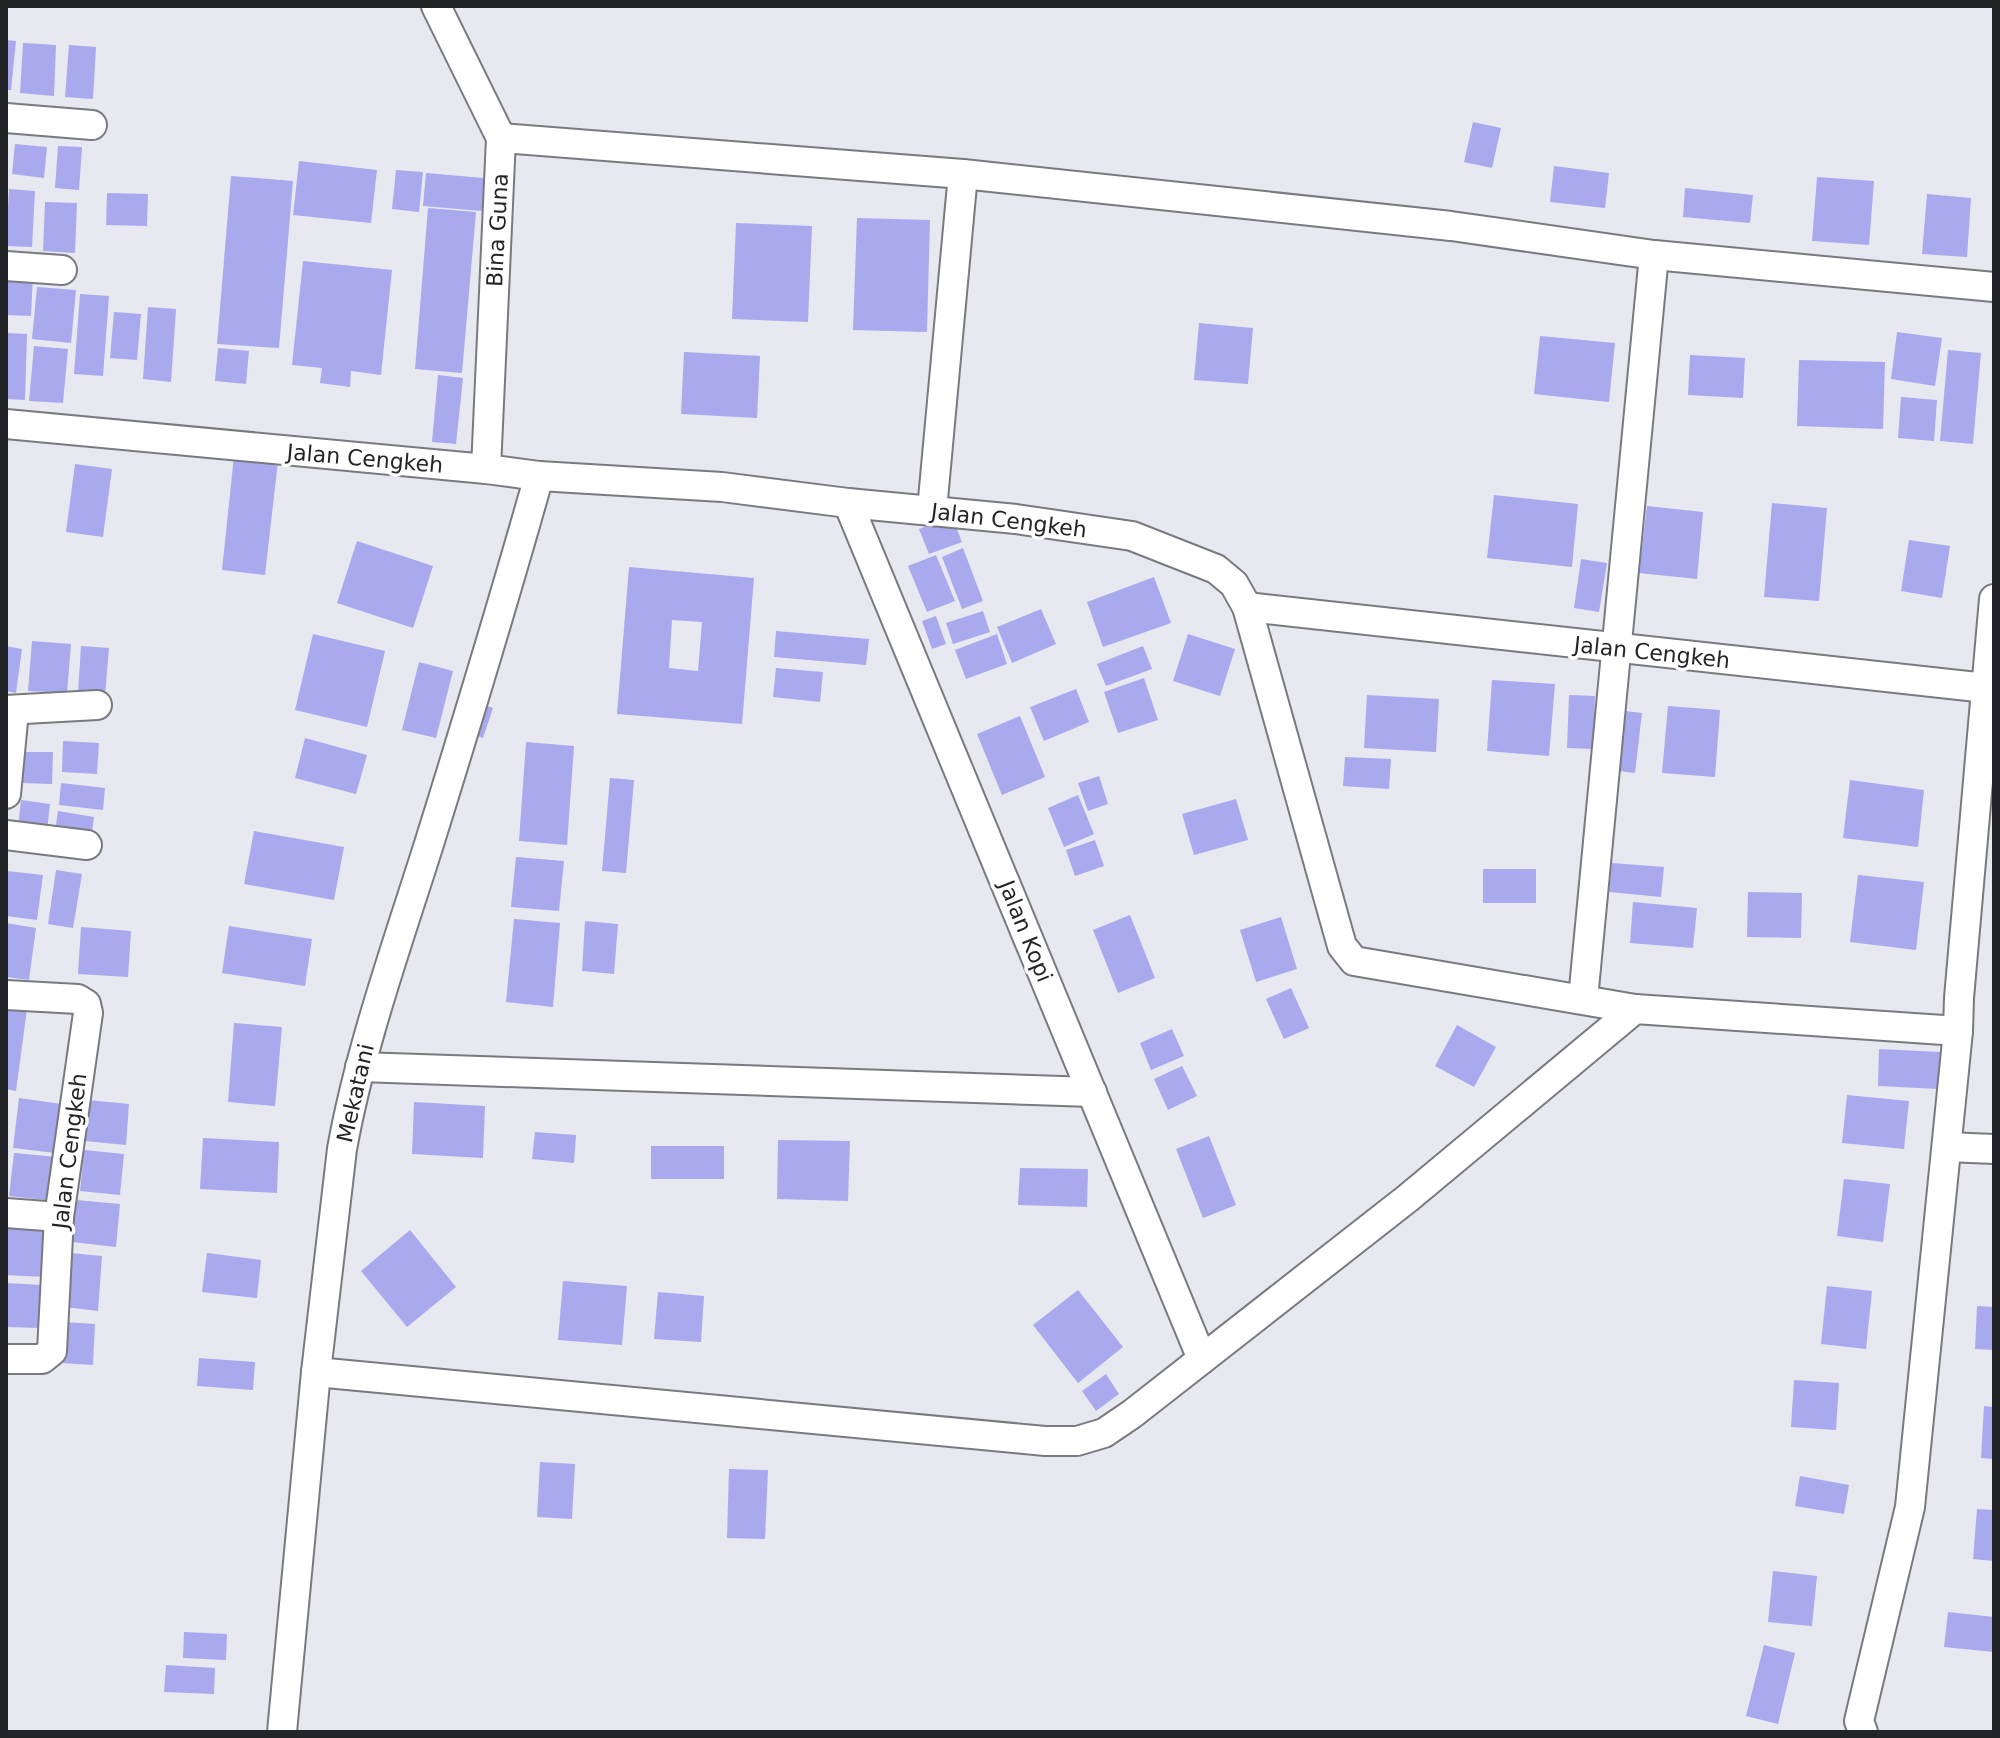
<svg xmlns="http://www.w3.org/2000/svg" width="2000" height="1738" viewBox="0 0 2000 1738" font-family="'DejaVu Sans',sans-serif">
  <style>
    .building { fill: #a9a9ee; fill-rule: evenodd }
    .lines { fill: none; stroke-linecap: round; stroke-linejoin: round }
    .minor-casing { stroke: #797980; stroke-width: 32 }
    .minor { stroke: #fff; stroke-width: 28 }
    .labels { text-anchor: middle; stroke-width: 7; stroke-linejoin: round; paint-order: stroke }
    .street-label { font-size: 22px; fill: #232427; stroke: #fff }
  </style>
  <rect width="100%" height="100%" fill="#e8e8f1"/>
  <g class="building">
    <path d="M6,40L16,41L11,90H6Z"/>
    <path d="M23,43L56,45L54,96L20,93Z"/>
    <path d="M69,45L96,47L93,99L65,97Z"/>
    <path d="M1473,122L1501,128L1492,168L1464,162Z"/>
    <path d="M15,144L47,147L44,178L12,174Z"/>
    <path d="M58,146L82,147L79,190L55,188Z"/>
    <path d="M299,161L377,170L371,223L293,215Z"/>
    <path d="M1554,166L1609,173L1605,208L1550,202Z"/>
    <path d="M396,170L423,172L419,212L392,209Z"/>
    <path d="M426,173L484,178L482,211L423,206Z"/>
    <path d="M231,176L293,181L279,348L217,344Z"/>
    <path d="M1817,177L1874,181L1869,245L1812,241Z"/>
    <path d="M1685,188L1753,195L1750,223L1683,217Z"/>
    <path d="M9,189L35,191L32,247L6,246Z"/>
    <path d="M107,193L148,194L147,226L106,225Z"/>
    <path d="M1927,194L1971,198L1967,257L1922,254Z"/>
    <path d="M45,202L77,203L75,253L43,251Z"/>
    <path d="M428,208L476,212L462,373L415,369Z"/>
    <path d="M857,218L930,220L927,332L853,330Z"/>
    <path d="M736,223L812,226L808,322L732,319Z"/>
    <path d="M303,261L392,270L381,375L351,371L350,387L320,383L322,368L292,365Z"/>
    <path d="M6,274L33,275L31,316L6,315Z"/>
    <path d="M37,287L76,290L71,343L32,339Z"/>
    <path d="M80,294L109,296L103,376L74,374Z"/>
    <path d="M148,307L176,309L171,382L143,379Z"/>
    <path d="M114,312L141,314L137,360L110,358Z"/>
    <path d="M1199,323L1253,328L1248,384L1194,380Z"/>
    <path d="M1897,332L1942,338L1935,386L1891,379Z"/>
    <path d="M6,333L27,334L25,400L6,399Z"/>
    <path d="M1540,336L1615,343L1609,402L1534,394Z"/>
    <path d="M34,346L68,349L63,403L29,401Z"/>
    <path d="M218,348L249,351L246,384L215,381Z"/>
    <path d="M1948,350L1981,353L1973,444L1940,441Z"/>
    <path d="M684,352L760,356L757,418L681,414Z"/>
    <path d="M1690,355L1745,358L1743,398L1688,395Z"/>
    <path d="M1799,360L1885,362L1883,429L1797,426Z"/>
    <path d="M438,375L463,378L456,444L432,442Z"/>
    <path d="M1901,397L1937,400L1934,441L1898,438Z"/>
    <path d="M234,456L278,461L265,575L222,570Z"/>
    <path d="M75,464L112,469L103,537L66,532Z"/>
    <path d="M1494,495L1578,504L1572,567L1487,558Z"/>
    <path d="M1772,503L1827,508L1819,601L1764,597Z"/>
    <path d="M1647,506L1703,512L1697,579L1639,573Z"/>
    <path d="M952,517L962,542L929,554L919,529Z"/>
    <path d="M1909,540L1950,546L1942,598L1901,591Z"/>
    <path d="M357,541L433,566L413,628L337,603Z"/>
    <path d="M963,548L983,601L962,609L942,557Z"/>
    <path d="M936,555L955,601L927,612L908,566Z"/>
    <path d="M1581,559L1607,563L1599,612L1574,608Z"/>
    <path d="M629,567L754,578L742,724L617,714ZM672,620L702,622L698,671L669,668Z"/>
    <path d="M1154,577L1171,623L1103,647L1087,602Z"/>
    <path d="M1041,609L1056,644L1012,663L997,627Z"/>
    <path d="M983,611L990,632L953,644L946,623Z"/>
    <path d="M936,616L946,644L932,649L922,621Z"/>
    <path d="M776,631L869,639L866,665L774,657Z"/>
    <path d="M313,634L385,651L367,727L295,710Z"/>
    <path d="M997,634L1007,664L966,679L955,650Z"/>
    <path d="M1188,634L1235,649L1220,696L1173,681Z"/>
    <path d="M32,641L71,644L67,693L28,691Z"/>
    <path d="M6,646L22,649L16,693L6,691Z"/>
    <path d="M81,646L109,648L105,695L78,693Z"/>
    <path d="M1143,646L1152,669L1106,686L1097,664Z"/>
    <path d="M419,662L453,671L436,738L402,730Z"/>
    <path d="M776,668L823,672L820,702L773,697Z"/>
    <path d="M1144,678L1158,720L1118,733L1104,692Z"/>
    <path d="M1492,680L1555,684L1549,756L1487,751Z"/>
    <path d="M1076,689L1089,722L1044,741L1030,707Z"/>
    <path d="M1367,695L1439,699L1436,752L1364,748Z"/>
    <path d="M1569,695L1595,696L1593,749L1567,748Z"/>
    <path d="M482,704L493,708L483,738L472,734Z"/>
    <path d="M1668,706L1720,710L1715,777L1662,773Z"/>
    <path d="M1617,710L1642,713L1635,773L1610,770Z"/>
    <path d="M1020,716L1045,777L1002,795L977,734Z"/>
    <path d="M305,738L367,755L356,794L295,778Z"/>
    <path d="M63,741L99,743L97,774L62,772Z"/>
    <path d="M526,742L574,746L567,845L519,841Z"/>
    <path d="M23,752H53L52,784L23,783Z"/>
    <path d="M1345,757L1391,759L1389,789L1343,786Z"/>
    <path d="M1099,776L1108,804L1088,811L1078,783Z"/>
    <path d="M610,778L634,780L626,873L602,871Z"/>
    <path d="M1850,780L1924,790L1918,847L1843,838Z"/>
    <path d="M61,783L105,788L103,810L59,805Z"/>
    <path d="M1078,795L1094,834L1064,847L1048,808Z"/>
    <path d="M1236,799L1248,840L1194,855L1182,814Z"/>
    <path d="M21,800L50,804L47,830L18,828Z"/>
    <path d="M58,811L94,817L91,839L55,832Z"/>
    <path d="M254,831L344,847L334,900L244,884Z"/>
    <path d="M1095,840L1104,866L1075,876L1066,850Z"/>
    <path d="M516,857L564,861L559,911L511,907Z"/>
    <path d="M1612,863L1664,867L1661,897L1609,892Z"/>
    <rect x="1483" y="869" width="53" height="34"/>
    <path d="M56,870L82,874L73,928L48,924Z"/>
    <path d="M7,871L43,875L37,920L6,916Z"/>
    <path d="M1858,875L1924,882L1916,950L1850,942Z"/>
    <path d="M1748,892L1802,893L1801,938L1747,937Z"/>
    <path d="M1633,902L1697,908L1693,948L1630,943Z"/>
    <path d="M1130,915L1155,978L1118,993L1093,930Z"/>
    <path d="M1281,917L1297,969L1256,982L1240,930Z"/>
    <path d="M514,919L560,923L553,1007L506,1002Z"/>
    <path d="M585,921L618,924L614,974L582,971Z"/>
    <path d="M6,923L36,928L29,980L6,977Z"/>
    <path d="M229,926L312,939L305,986L222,973Z"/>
    <path d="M81,927L131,931L128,977L78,974Z"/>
    <path d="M1291,988L1309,1028L1284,1039L1266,999Z"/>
    <path d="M6,1006L27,1009L16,1091L6,1089Z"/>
    <path d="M234,1023L282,1027L275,1106L228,1102Z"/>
    <path d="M1457,1025L1496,1047L1474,1087L1435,1066Z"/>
    <path d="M1172,1029L1184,1056L1151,1070L1140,1043Z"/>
    <path d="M1879,1049L1940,1052L1939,1089L1878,1086Z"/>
    <path d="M1182,1066L1197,1096L1168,1110L1154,1079Z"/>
    <path d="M1847,1095L1909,1101L1904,1149L1842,1143Z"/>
    <path d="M19,1098L61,1104L55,1153L13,1148Z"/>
    <path d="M88,1100L129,1104L126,1145L84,1141Z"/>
    <path d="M414,1102L485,1106L483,1158L412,1154Z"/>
    <path d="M535,1132L576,1135L574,1163L532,1159Z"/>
    <path d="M1209,1136L1236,1205L1203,1218L1176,1149Z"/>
    <path d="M203,1138L279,1142L277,1193L200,1189Z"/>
    <path d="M778,1140L850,1141L848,1201L777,1199Z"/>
    <rect x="651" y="1146" width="73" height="33"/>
    <path d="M84,1150L124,1154L120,1195L80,1191Z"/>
    <path d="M14,1153L58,1157L54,1201L9,1196Z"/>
    <path d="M1020,1168L1088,1169L1087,1207L1018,1205Z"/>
    <path d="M1844,1179L1890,1184L1883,1242L1837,1236Z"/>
    <path d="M76,1200L120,1204L116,1247L72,1242Z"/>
    <path d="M6,1226L46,1228L44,1277L6,1275Z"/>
    <path d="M410,1230L456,1287L407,1327L361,1271Z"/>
    <path d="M70,1253L102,1256L98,1311L65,1307Z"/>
    <path d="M207,1253L261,1260L257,1298L202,1292Z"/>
    <path d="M563,1281L627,1286L622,1345L558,1340Z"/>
    <path d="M6,1283L42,1285L40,1328L6,1327Z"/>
    <path d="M1827,1286L1872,1291L1866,1349L1821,1344Z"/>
    <path d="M1078,1290L1123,1347L1078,1383L1033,1325Z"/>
    <path d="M658,1292L704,1296L701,1342L654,1339Z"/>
    <path d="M1977,1306L1994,1307V1350L1975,1349Z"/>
    <path d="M64,1322L95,1324L93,1365L61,1363Z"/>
    <path d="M199,1358L255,1362L253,1390L197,1386Z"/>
    <path d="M1106,1374L1119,1394L1096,1411L1082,1391Z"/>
    <path d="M1794,1380L1839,1383L1836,1430L1791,1427Z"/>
    <path d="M1984,1406L1994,1407V1459L1981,1458Z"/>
    <path d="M540,1462L575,1464L572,1519L537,1517Z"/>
    <path d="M729,1469L768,1470L765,1539L727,1538Z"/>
    <path d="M1800,1476L1849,1485L1844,1514L1795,1506Z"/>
    <path d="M1977,1509L1994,1510V1561L1973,1559Z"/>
    <path d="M1773,1571L1817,1576L1812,1626L1768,1622Z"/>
    <path d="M1948,1612L1994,1617V1652L1944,1647Z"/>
    <path d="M184,1632L227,1634L226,1660L183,1658Z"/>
    <path d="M1764,1645L1795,1653L1778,1724L1746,1716Z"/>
    <path d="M166,1665L215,1668L214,1694L164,1692Z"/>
  </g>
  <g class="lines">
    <defs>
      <g id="minor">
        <path d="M436,6L501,138L486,469"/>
        <path d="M6,118L92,125"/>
        <path d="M501,138L963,174L1451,226L1654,255L1994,287"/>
        <path d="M6,266L62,270"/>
        <path d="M6,424L486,469L539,476L722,487L848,503L1016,519L1132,536L1216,569L1234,584L1247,607L1342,946L1354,961L1635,1009L1958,1031"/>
        <path d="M848,503L1202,1359"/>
        <path d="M932,510L963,174"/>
        <path d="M1247,607L1986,688"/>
        <path d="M6,710L97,705"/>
        <path d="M6,794L14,711"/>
        <path d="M6,835L87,845"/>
        <path d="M6,995L78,999L86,1004L88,1013L59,1217L52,1351L42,1359H6"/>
        <path d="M1583,999L1654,255"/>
        <path d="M360,1067L1092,1092"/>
        <path d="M1947,1147L1994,1149"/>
        <path d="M6,1213L59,1217"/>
        <path d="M316,1372L1045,1441H1077L1104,1433L1132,1414L1408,1198L1635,1009"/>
        <path d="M282,1732L316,1372L342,1149C361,1045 397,945 429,844C467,722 504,600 539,476"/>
        <path d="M1863,1732L1859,1721L1910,1507L1958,1031L1959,998L1994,599"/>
      </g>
    </defs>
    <use href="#minor" class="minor-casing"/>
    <use href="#minor" class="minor"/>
  </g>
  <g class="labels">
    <g class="street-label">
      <text transform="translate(497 230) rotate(-87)" y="8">Bina Guna</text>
      <text transform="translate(365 458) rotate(5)" y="8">Jalan Cengkeh</text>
      <text transform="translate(1009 520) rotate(7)" y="8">Jalan Cengkeh</text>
      <text transform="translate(1652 652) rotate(6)" y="8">Jalan Cengkeh</text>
      <text transform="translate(1026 931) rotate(68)" y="8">Jalan Kopi</text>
      <text transform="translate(355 1093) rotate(-77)" y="8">Mekatani</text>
      <text transform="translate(69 1151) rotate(-83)" y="8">Jalan Cengkeh</text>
    </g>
  </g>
  <rect width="2000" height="1738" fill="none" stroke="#232427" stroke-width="16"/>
</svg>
